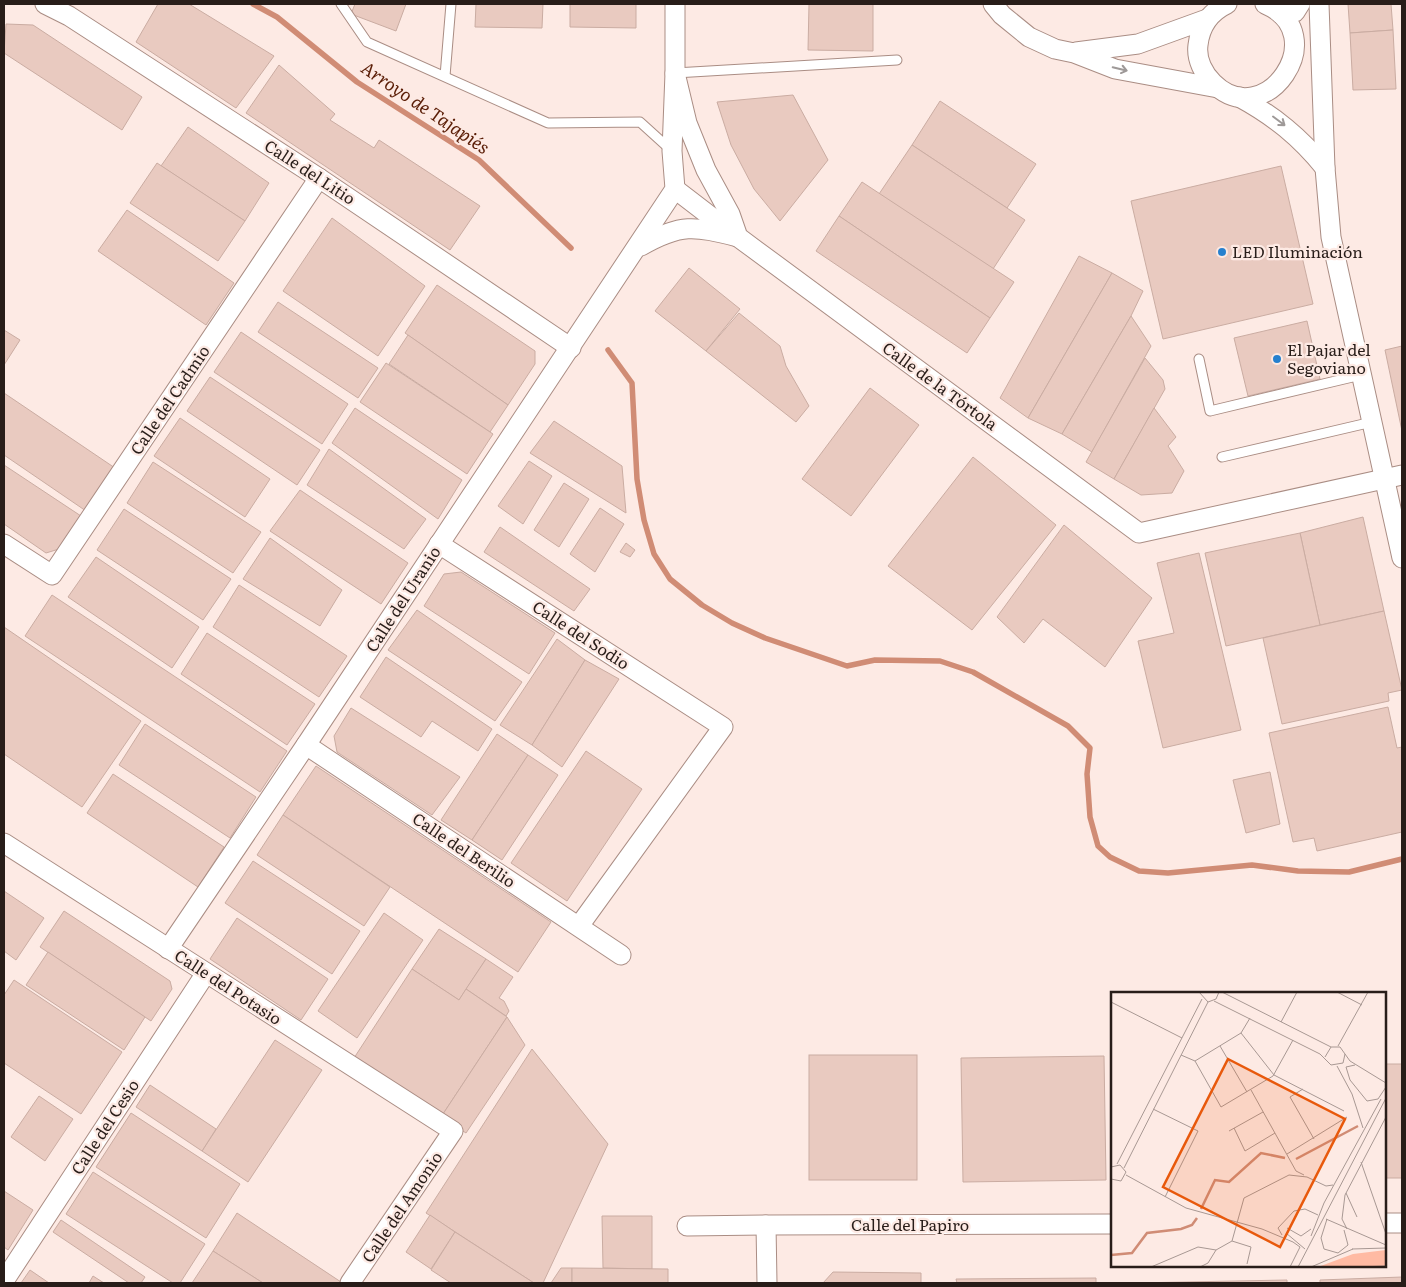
<svg xmlns="http://www.w3.org/2000/svg" width="1406" height="1287" viewBox="0 0 1406 1287" font-family="Literata,serif">
  <style>
    .lines { fill: none; stroke-linecap: round; stroke-linejoin: round }
    .stream { stroke: #d08c75; stroke-width: 5.5 }
    .building { fill: #e9cac0; stroke: #caaca2 }
    .lane-casing { stroke: #aa8d84; stroke-width: 11 }
    .street-casing { stroke: #aa8d84; stroke-width: 21 }
    .lane { stroke: #fff; stroke-width: 9 }
    .street { stroke: #fff; stroke-width: 19 }
    .oneway { stroke: #9e9998 }
    .poi-dot { fill: #2680ce; stroke: #fdeae4; stroke-width: 2 }
    .labels { text-anchor: middle; stroke-width: 4.5; stroke-linejoin: round; paint-order: stroke }
    .street-label { font-size: 16px; fill: #281d19; stroke: #fdeae4 }
    .poi-label { font-size: 16px; fill: #281d19; stroke: #fdeae4; text-anchor: start }
    .water-label { font-size: 18px; font-style: italic; fill: #5b1e07; stroke: #fdeae4 }
    .inset-river { fill: none; stroke: #d08c75; stroke-width: 2.5 }
    .inset-road { fill: none; stroke: #a89893; stroke-width: 1 }
    .view { fill: #e8590c; fill-opacity: 0.15; stroke: #e8590c; stroke-width: 2.5 }
    .inset-edge { fill: none; stroke: #281d19; stroke-width: 2.5 }
  </style>
  <rect width="100%" height="100%" fill="#fdeae4"/>
  <g class="lines">
    <g class="stream">
      <path d="M253,4L277,17L357,82L479,160L571,248"/>
      <path d="M608,350L632,383L637,479L644,520L654,554L670,579L702,605L732,623L765,638L847,666L875,660L940,661L973,672L1068,726L1090,748L1087,774L1090,817L1098,846L1110,857L1139,871L1168,873L1252,865L1298,871L1349,872L1402,859"/>
    </g>
  </g>
  <g class="building">
    <path d="M158,4H189L274,56L236,108L136,42Z"/>
    <path d="M355,4H406L396,31L351,14Z"/>
    <path d="M476,4H543L542,28L475,27Z"/>
    <path d="M570,4H636V28L570,27Z"/>
    <path d="M809,4H873V51L808,50Z"/>
    <path d="M1348,4H1391L1393,30L1350,33Z"/>
    <path d="M6,24L33,25L142,97L122,130L4,53Z"/>
    <path d="M1393,30L1396,89L1353,90L1350,33Z"/>
    <path d="M279,65L335,114L330,120L374,148L379,140L480,206L450,250L246,113Z"/>
    <path d="M793,95L828,160L780,221L754,189L742,166L731,145L717,102Z"/>
    <path d="M940,101L1036,164L1007,208L912,145Z"/>
    <path d="M188,127L269,183L245,221L161,166Z"/>
    <path d="M912,145L1025,220L993,269L879,194Z"/>
    <path d="M157,163L245,221L218,261L130,203Z"/>
    <path d="M1281,166L1313,304L1163,339L1131,201Z"/>
    <path d="M862,182L1014,282L990,318L839,216Z"/>
    <path d="M127,210L234,283L206,325L98,251Z"/>
    <path d="M839,216L990,318L967,353L816,251Z"/>
    <path d="M332,218L425,286L378,356L283,291Z"/>
    <path d="M1079,256L1112,273L1028,418L1000,398Z"/>
    <path d="M689,268L740,309L706,351L655,311Z"/>
    <path d="M1112,273L1143,291L1131,316L1062,434L1028,418Z"/>
    <path d="M437,285L535,351V364L508,405L405,333Z"/>
    <path d="M278,302L378,368L358,398L258,332Z"/>
    <path d="M739,313L780,346L786,366L809,406L796,422L706,351Z"/>
    <path d="M1131,316L1151,346L1092,452L1062,434Z"/>
    <path d="M1307,321L1320,379L1248,396L1234,338Z"/>
    <path d="M4,330L20,340L4,365Z"/>
    <path d="M241,332L348,404L322,444L214,372Z"/>
    <path d="M408,335L508,405L490,432L389,364Z"/>
    <path d="M1402,346V431L1385,350Z"/>
    <path d="M1145,358L1163,380L1165,389L1114,479L1086,462Z"/>
    <path d="M386,363L493,434L467,474L360,402Z"/>
    <path d="M210,377L320,450L297,485L187,411Z"/>
    <path d="M870,388L919,425L851,516L802,479Z"/>
    <path d="M4,393L115,468L86,511L4,455Z"/>
    <path d="M355,408L462,480L438,519L332,443Z"/>
    <path d="M1154,408L1176,437L1168,446L1184,471L1172,493L1141,495L1114,479Z"/>
    <path d="M180,418L270,479L245,517L154,456Z"/>
    <path d="M554,421L622,466L626,513L530,453Z"/>
    <path d="M329,449L426,519L404,549L307,485Z"/>
    <path d="M973,457L1056,525L972,630L888,566Z"/>
    <path d="M529,461L552,476L523,524L498,506Z"/>
    <path d="M153,462L261,532L233,573L127,503Z"/>
    <path d="M4,465L81,516L59,549L46,553L4,524Z"/>
    <path d="M564,483L589,499L559,547L534,530Z"/>
    <path d="M300,490L408,563L381,604L270,531Z"/>
    <path d="M600,508L624,524L595,572L570,554Z"/>
    <path d="M124,509L231,579L203,620L97,550Z"/>
    <path d="M1363,517L1384,611L1320,625L1300,533Z"/>
    <path d="M1064,525L1152,598L1105,667L1043,619L1024,643L997,617Z"/>
    <path d="M500,527L590,589L574,611L484,552Z"/>
    <path d="M1300,533L1320,625L1226,646L1205,553Z"/>
    <path d="M270,538L342,590L320,626L243,579Z"/>
    <path d="M626,543L635,550L630,557L620,552Z"/>
    <path d="M1199,553L1241,730L1163,748L1138,641L1174,633L1157,563Z"/>
    <path d="M96,557L199,627L172,668L68,597Z"/>
    <path d="M461,572L555,633L529,674L424,606L444,574Z"/>
    <path d="M239,585L347,656L319,697L213,627Z"/>
    <path d="M52,595L287,751L260,792L25,636Z"/>
    <path d="M417,610L522,682L495,721L388,650Z"/>
    <path d="M1384,611L1402,690L1388,693L1389,701L1282,724L1263,638Z"/>
    <path d="M4,627L141,721L82,807L4,754Z"/>
    <path d="M207,633L315,704L287,745L181,674Z"/>
    <path d="M557,639L585,660L532,745L500,725Z"/>
    <path d="M386,657L492,729L478,751L432,721L421,737L360,697Z"/>
    <path d="M585,660L619,679L562,767L532,745Z"/>
    <path d="M1388,707L1397,748L1402,747V832L1317,851L1314,838L1293,842L1269,733Z"/>
    <path d="M351,708L460,777L432,815L337,752L334,736Z"/>
    <path d="M145,724L256,797L230,838L119,765Z"/>
    <path d="M497,734L528,755L472,840L441,820Z"/>
    <path d="M586,751L642,789L567,901L511,863Z"/>
    <path d="M528,755L558,775L502,860L472,840Z"/>
    <path d="M316,766L551,922L518,972L283,815Z"/>
    <path d="M1270,772L1280,824L1246,833L1233,780Z"/>
    <path d="M113,774L224,847L198,887L87,813Z"/>
    <path d="M283,815L390,887L364,926L257,855Z"/>
    <path d="M253,861L360,931L332,974L225,903Z"/>
    <path d="M4,891L44,918L16,960L4,951Z"/>
    <path d="M64,911L170,981L172,989L151,1021L40,947Z"/>
    <path d="M384,913L423,940L357,1038L318,1011Z"/>
    <path d="M237,918L328,979L301,1020L210,959Z"/>
    <path d="M439,929L486,959L459,1000L412,969Z"/>
    <path d="M48,952L145,1017L124,1050L26,985Z"/>
    <path d="M486,959L513,977L499,998L504,1001L509,1011L506,1016L466,989Z"/>
    <path d="M412,969L459,1000L466,989L507,1017L441,1117L354,1058Z"/>
    <path d="M14,980L122,1052L81,1114L4,1063V995Z"/>
    <path d="M507,1017L525,1045L466,1133L441,1117Z"/>
    <path d="M275,1040L322,1070L248,1182L202,1151Z"/>
    <path d="M532,1049L608,1144L543,1283H534L426,1213Z"/>
    <rect x="809" y="1055" width="108" height="125"/>
    <path d="M1104,1056L1106,1180L963,1182L961,1058Z"/>
    <rect x="1385" y="1064" width="17" height="114"/>
    <path d="M150,1085L216,1129L202,1151L136,1107Z"/>
    <path d="M39,1096L73,1119L45,1161L11,1137Z"/>
    <path d="M131,1113L240,1184L206,1238L96,1167Z"/>
    <path d="M93,1172L205,1244L180,1283H173L66,1214Z"/>
    <path d="M4,1191L33,1210L8,1250L4,1247Z"/>
    <path d="M237,1213L341,1282L340,1283H263L213,1251Z"/>
    <path d="M430,1215L455,1232L431,1269L406,1252Z"/>
    <path d="M602,1216H652V1269L603,1268Z"/>
    <path d="M61,1220L145,1277L141,1283H129L53,1232Z"/>
    <path d="M455,1232L534,1283H451L431,1270Z"/>
    <path d="M213,1251L263,1283H192Z"/>
    <path d="M561,1268H572V1283H551Z"/>
    <path d="M572,1268L668,1269V1283H572Z"/>
    <path d="M30,1270L49,1283H21Z"/>
    <path d="M833,1272L921,1273V1283H823Z"/>
    <path d="M93,1276L104,1283H89Z"/>
    <path d="M1402,1277V1283H1320V1280Z"/>
    <path d="M1096,1278V1283H957L956,1279Z"/>
    <path d="M1287,1280V1283H1133Z"/>
  </g>
  <g class="lines">
    <defs>
      <g id="lane">
        <path d="M341,4L367,42L548,123L640,122L672,151"/>
        <path d="M675,73L897,60"/>
        <path d="M445,76L451,4"/>
        <path d="M1199,359L1210,411L1361,375"/>
        <path d="M1222,457L1372,422"/>
      </g>
      <g id="street">
        <path d="M45,4L69,16L319,178L571,348"/>
        <path d="M675,4V73L687,123L706,170L730,214L738,237L1139,533L1402,475"/>
        <path d="M993,4L1002,15L1029,37L1055,49L1074,53L1115,69L1218,88"/>
        <path d="M1227,4C1210,12 1200,27 1198,45C1196,60 1204,74 1213,83C1265,135 1335,34 1265,4"/>
        <path d="M1319,4L1325,168L1331,237L1402,558"/>
        <path d="M1282,15L1295,12L1300,4"/>
        <path d="M1076,52L1138,44L1207,19"/>
        <path d="M1239,97C1274,116 1300,137 1325,168"/>
        <path d="M675,189L731,232"/>
        <path d="M641,246C681,223 694,226 738,237"/>
        <path d="M4,544L52,575L319,178"/>
        <path d="M439,544L723,727L579,926"/>
        <path d="M306,745L621,955"/>
        <path d="M4,843L453,1131L350,1283"/>
        <path d="M168,949L306,745L675,189L672,151L675,73"/>
        <path d="M1385,1223H1402"/>
        <path d="M687,1226L766,1225"/>
        <path d="M4,1281L206,973"/>
        <path d="M767,1283L766,1225L1112,1224"/>
      </g>
    </defs>
    <use href="#lane" class="lane-casing"/>
    <use href="#street" class="street-casing"/>
    <use href="#lane" class="lane"/>
    <use href="#street" class="street"/>
  </g>
  <defs><path id="oneway-shaft" d="M-6 0H5M1.5-3L5.5 0L1.5 3" fill="none" stroke-width="1.6" stroke-linecap="round" stroke-linejoin="round" transform="scale(1.25)"/></defs>
  <g class="oneway">
    <use href="#oneway-shaft" transform="translate(1120 69) rotate(13)"/>
    <use href="#oneway-shaft" transform="translate(1279 121) rotate(37)"/>
  </g>
  <g class="poi-dot">
    <circle cx="1222" cy="252" r="5"/>
    <circle cx="1277" cy="359" r="5"/>
  </g>
  <g class="labels">
    <g class="street-label">
      <text transform="translate(310 172) rotate(33)" y="6">Calle del Litio</text>
      <text transform="translate(940 386) rotate(36)" y="6">Calle de la Tórtola</text>
      <text transform="translate(170 400) rotate(-56)" y="6">Calle del Cadmio</text>
      <text transform="translate(403 599) rotate(-57)" y="6">Calle del Uranio</text>
      <text transform="translate(581 635) rotate(33)" y="6">Calle del Sodio</text>
      <text transform="translate(464 850) rotate(34)" y="6">Calle del Berilio</text>
      <text transform="translate(228 987) rotate(33)" y="6">Calle del Potasio</text>
      <text transform="translate(105 1127) rotate(-57)" y="6">Calle del Cesio</text>
      <text transform="translate(402 1207) rotate(-56)" y="6">Calle del Amonio</text>
      <text x="910" y="1231">Calle del Papiro</text>
    </g>
    <g class="poi-label">
      <text x="1232" y="258">LED Iluminación</text>
      <text x="1287" y="356">El Pajar del<tspan x="1287" dy="18">Segoviano</tspan></text>
    </g>
    <g class="water-label">
      <text transform="translate(425 108) rotate(34)" y="6">Arroyo de Tajapiés</text>
    </g>
  </g>
  <g transform="translate(1111 992)">
    <rect width="275" height="275" fill="#fdeae4"/>
    <path d="M275,258V275H207L242,262Z" fill="#ffbaa3"/>
    <path class="inset-river" d="M185,167L247,134M90,217L104,188L118,190L150,161L174,166M0,263L21,261L36,241L70,237L81,233L86,226"/>
    <path class="inset-road" d="M88,0L97,10L105,7L108,0M111,0L220,55M226,0L251,13M103,9L209,62L220,73L232,71L234,62M0,10L71,46M170,30L186,0M130,41L163,83L233,119M109,54L136,100M227,54L257,0M70,63L84,69L110,115L162,84L182,48M214,65L220,55H229L239,69L275,91M84,69L130,41L139,26M226,74L241,102L252,136M239,88L235,75L244,73M239,88L256,109L267,107L275,95M192,97L179,105L203,147M140,98L185,179L193,183M42,117L87,139L54,205M123,136L134,159L164,141M118,139L152,120M176,162L236,125M250,170L275,242M6,172L91,7M0,175L9,173L15,180L10,189L0,187M13,176L97,10M15,183L75,216L151,237L182,250M235,201L246,225M213,211L270,107M215,227L275,253M216,227L210,246L213,257L227,261L237,253M176,236L190,244L200,237M236,237L231,227L234,203L275,125M233,238L237,253M175,241L194,257M171,243L167,236L183,219L194,217L207,223M200,244L213,211M121,249L140,255L136,272M241,257L275,256M105,258L121,249L133,206L178,183L196,185L215,194L222,193M40,275L87,255L105,258M89,275L97,271L105,258M179,275L189,255L182,250M187,275L275,106M200,275L242,257M249,275L275,274"/>
    <path class="view" d="M117,67L234,127L169,255L52,195Z"/>
    <rect width="275" height="275" class="inset-edge"/>
  </g>
  <rect width="1406" height="1287" fill="none" stroke="#281d19" stroke-width="10"/>
</svg>
